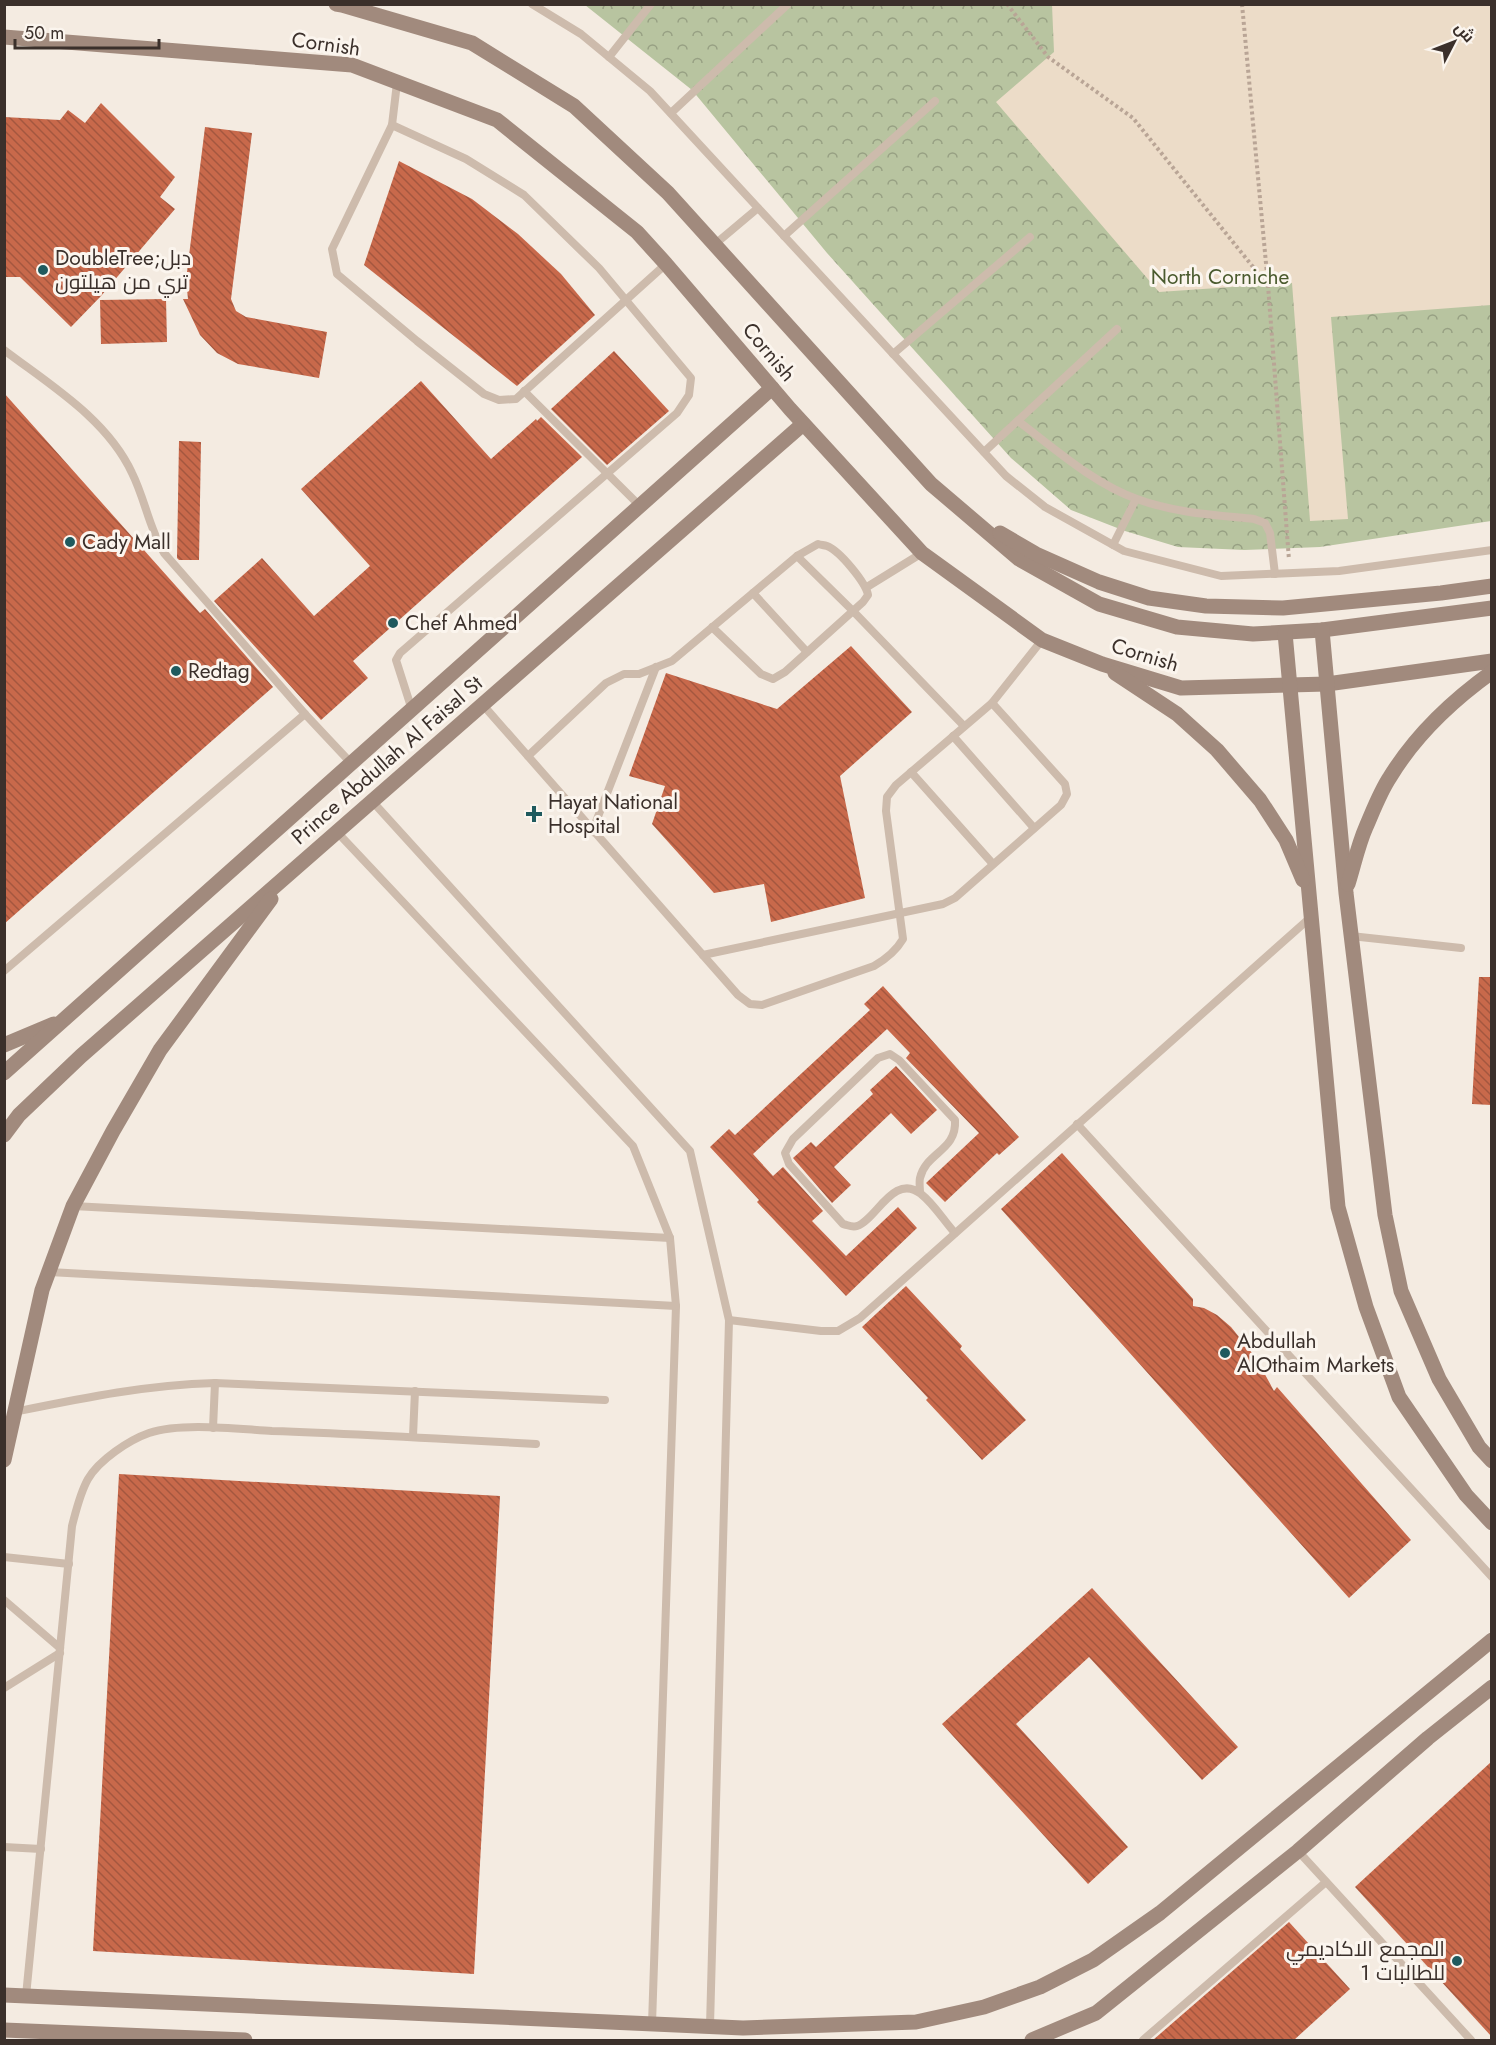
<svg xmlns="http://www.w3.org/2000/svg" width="1496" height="2045" viewBox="0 0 1496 2045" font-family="Jost,Cairo,sans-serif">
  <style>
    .forest { fill: url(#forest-crowns) }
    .plaza { fill: #ecdcc8 }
    .building { fill: url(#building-back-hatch) }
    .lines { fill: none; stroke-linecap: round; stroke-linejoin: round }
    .path { stroke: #b9a596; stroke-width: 4; stroke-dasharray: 3 3; stroke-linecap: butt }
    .lane { stroke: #cdbbac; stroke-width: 8 }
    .secondary { stroke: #a18a7d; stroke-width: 15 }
    .poi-dot { fill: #1f5a5e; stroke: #fbf5ee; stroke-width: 2 }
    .labels { text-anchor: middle; stroke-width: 6; stroke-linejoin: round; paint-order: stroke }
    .street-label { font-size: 21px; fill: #3b302b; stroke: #fbf5ee }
    .poi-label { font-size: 21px; fill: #3b302b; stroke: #fbf5ee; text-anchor: start }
    .park-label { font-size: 21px; fill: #4a5a2e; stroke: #fbf5ee }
  </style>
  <defs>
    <pattern id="forest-crowns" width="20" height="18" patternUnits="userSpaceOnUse" patternTransform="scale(1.5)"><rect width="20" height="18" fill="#b8c4a0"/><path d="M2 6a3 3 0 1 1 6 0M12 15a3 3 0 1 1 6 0" fill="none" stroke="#97a083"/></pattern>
    <pattern id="building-back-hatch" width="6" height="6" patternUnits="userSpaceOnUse" patternTransform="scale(1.5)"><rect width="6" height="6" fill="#c8694b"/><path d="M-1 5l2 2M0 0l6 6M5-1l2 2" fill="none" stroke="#a4573f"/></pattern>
  </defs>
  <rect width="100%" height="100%" fill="#f4ebe1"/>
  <path class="forest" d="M585,5H1491V521L1320,547L1244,550L1178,547L1125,531L1071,510L1011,458L827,253L692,90Z"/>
  <path class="plaza" d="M1052,5H1491V305L1331,317L1348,519L1310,521L1292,283L1159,292L996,102L1054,52Z"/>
  <g class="building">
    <path d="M101,103L175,177L160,197L175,209L101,296L71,327L20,277H4V117L60,120L68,110L85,123Z"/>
    <path d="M205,127L252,133L231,299L236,311L246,317L327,332L319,378L238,364L217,353L200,335L183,299H188L186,280Z"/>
    <path d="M399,161L472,199L518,234L561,274L595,315L517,386L364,265Z"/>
    <path d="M166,299L167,342L101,344L100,300Z"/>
    <path d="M614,351L669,411L607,465L551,409Z"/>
    <path d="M421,381L491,459L536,419L537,421L541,417L582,457L353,661L368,678L321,720L214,601L262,558L314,616L370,566L301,489Z"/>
    <path d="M4,393L200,613L205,609L273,687L4,924Z"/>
    <path d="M179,441L201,442L199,560H179L177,558Z"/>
    <path d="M851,646L912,712L840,776L865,898L771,922L764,884L714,893L652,824L665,786L629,776L666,673L777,709Z"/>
    <path d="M1479,977H1491V1105L1472,1104Z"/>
    <path d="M883,986L1019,1137L999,1155L997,1153L945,1202L926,1183L979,1133L906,1058L910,1053L887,1029L753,1154L773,1176L783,1167L823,1211L812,1221L846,1256L898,1207L917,1228L846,1296L757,1202L759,1200L710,1147L729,1129L735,1135L870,1010L864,1004Z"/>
    <path d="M896,1066L937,1110L911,1134L891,1113L834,1167L851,1185L832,1203L793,1158L811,1142L816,1147L873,1094L870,1090Z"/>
    <path d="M1062,1153L1193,1299V1306L1204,1308L1217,1315L1231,1327L1256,1358L1274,1391L1277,1387L1411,1540L1349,1598L1001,1209Z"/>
    <path d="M906,1286L962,1346L960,1349L1026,1420L982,1460L926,1400L928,1398L862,1327Z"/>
    <path d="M119,1474L500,1496L474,1974L93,1951Z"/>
    <path d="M1092,1588L1238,1747L1202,1780L1089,1657L1016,1724L1128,1847L1088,1884L942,1724Z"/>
    <path d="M1491,1762V2036L1355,1887Z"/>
    <path d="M1289,1922L1350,1989L1294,2040H1153Z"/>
  </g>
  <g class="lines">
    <g class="path">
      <path d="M1007,4L1048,57L1133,118L1266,283"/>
      <path d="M1242,4L1268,285L1289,560"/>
    </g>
    <g class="lane">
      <path d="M532,4L581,34L650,91L1006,476L1045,507L1124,551L1221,576L1339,571L1492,550"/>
      <path d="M609,57L651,4"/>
      <path d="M397,83L392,125L332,249L337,274L417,341L484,394L499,400L516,399L666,264"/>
      <path d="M671,113L788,4"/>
      <path d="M392,125L466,159L524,195L599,268L691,378L689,395L677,413L400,653L396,660L412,710"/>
      <path d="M784,236L935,101"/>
      <path d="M714,245L758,208"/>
      <path d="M4,350C50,385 107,419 132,473C145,499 149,528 164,553L305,714"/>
      <path d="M893,354L1030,237"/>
      <path d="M524,391L640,506"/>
      <path d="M1018,421C1054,448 1094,484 1137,499C1175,513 1215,515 1254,519L1265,523L1270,533L1275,574"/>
      <path d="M984,452L1117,329"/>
      <path d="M1113,545L1136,499"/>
      <path d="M797,556L853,611L964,726"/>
      <path d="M867,587L922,553"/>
      <path d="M753,593L807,652"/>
      <path d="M483,705L738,995L750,1004L762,1005L874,966C886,959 896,951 903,939L886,811L887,797L896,785L992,703L1042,640"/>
      <path d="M953,736L1034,828"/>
      <path d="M528,756L606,683L624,674H639L672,661L797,556L818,544C821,545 824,545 827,546C840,551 866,583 868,595L863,602L785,672L773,679L761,674L712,627"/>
      <path d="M911,772L993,864"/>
      <path d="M372,801L690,1151L729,1320L710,2026"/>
      <path d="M337,832L633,1146L670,1238L676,1306L652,2024"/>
      <path d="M592,832L656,667"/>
      <path d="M1351,936L1461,948"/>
      <path d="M703,955L943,904L955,898L1061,805L1067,794L1065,784L992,703"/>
      <path d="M4,971L305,714L351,763"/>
      <path d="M1077,1124L1492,1577"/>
      <path d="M920,1193C920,1188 919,1182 920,1178C926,1152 957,1151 955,1120L899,1060L890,1054L878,1058L793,1139L785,1153L789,1164L843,1224C848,1225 852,1228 857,1226C876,1220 894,1172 921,1194C934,1204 944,1221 955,1233"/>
      <path d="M73,1206L670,1238"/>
      <path d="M49,1272L676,1306"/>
      <path d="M729,1320L821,1331H838L860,1318L1311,917"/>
      <path d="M14,1412C83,1398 145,1385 215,1383L605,1400"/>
      <path d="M213,1428L215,1383"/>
      <path d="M413,1436L415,1391"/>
      <path d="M4,1557L69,1564"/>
      <path d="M4,1600L60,1648"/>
      <path d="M4,1688L60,1653"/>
      <path d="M4,1847L41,1849"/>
      <path d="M1298,1851L1471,2040"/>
      <path d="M26,1996L72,1526C76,1511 80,1493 88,1479C99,1460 129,1440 149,1433C182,1422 237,1429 272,1431C360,1434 448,1439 536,1444"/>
      <path d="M1143,2040L1326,1882"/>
    </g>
    <g class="secondary">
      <path d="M336,4L342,5L472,43L574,106L668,193L931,484L1019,559L1099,604L1177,627L1253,634L1322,630L1492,608"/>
      <path d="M4,37L352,65L497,120L637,232L666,264L790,409L922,553L1042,640L1102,664L1181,688L1327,684L1492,661"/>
      <path d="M1000,533L1036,554L1099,582L1149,598L1206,606L1283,608L1441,593L1492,586"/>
      <path d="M1322,630L1346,893L1385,1215L1401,1291L1439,1379L1479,1447L1492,1461"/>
      <path d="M1285,633L1338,1207L1366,1307L1399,1397L1466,1495L1492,1523"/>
      <path d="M1115,673L1177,714L1217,750L1260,800L1286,840L1303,880"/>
      <path d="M1348,884C1354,865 1358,845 1366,827C1373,811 1380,792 1390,777C1415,736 1453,700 1492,672"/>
      <path d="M4,1045L54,1024"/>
      <path d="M4,1073L772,388"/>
      <path d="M4,1135L19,1115L81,1056L803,424"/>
      <path d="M4,1460L42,1290L73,1206L113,1131L160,1050L271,899"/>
      <path d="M4,1995L743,2028L916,2022L984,2007L1040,1987L1093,1960L1160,1913L1492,1640"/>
      <path d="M4,2030L245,2040"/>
      <path d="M1032,2040L1096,2013L1298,1851L1428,1738L1492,1687"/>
    </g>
  </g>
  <g class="poi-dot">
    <circle cx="43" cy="270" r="6"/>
    <circle cx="70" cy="542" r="6"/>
    <circle cx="393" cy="623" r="6"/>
    <circle cx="176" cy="671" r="6"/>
    <path d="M531 805h6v6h6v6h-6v6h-6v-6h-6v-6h6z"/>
    <circle cx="1225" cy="1353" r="6"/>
    <circle cx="1457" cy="1961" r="6"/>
  </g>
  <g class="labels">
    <g class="street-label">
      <text transform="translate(326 44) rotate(8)" y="7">Cornish</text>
      <text transform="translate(769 352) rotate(50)" y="7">Cornish</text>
      <text transform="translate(1145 655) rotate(17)" y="7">Cornish</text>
      <text transform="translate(387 760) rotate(-41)" y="7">Prince Abdullah Al Faisal St</text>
    </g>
    <g class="poi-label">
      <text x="55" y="265">DoubleTree;دبل<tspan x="55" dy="24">تري من هيلتون</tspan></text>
      <text x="82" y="549">Cady Mall</text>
      <text x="405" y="630">Chef Ahmed</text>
      <text x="188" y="678">Redtag</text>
      <text x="548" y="809">Hayat National<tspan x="548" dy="24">Hospital</tspan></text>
      <text x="1237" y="1348">Abdullah<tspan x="1237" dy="24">AlOthaim Markets</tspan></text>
      <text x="1445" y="1956" text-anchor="end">المجمع الاكاديمي<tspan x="1445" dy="24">1 للطالبات</tspan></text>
    </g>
    <g class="park-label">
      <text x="1220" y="284">North Corniche</text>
    </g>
  </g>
  <rect width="1496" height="2045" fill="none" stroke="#3b302b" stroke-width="12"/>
  <g transform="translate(1454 42) rotate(48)" stroke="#fbf5ee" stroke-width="4.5" paint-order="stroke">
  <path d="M0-4.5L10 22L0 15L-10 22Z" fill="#3b302b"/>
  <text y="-9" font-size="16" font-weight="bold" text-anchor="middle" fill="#3b302b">ش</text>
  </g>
  <path d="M15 39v9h144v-9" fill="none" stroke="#3b302b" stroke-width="3"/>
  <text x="24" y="39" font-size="18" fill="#3b302b" stroke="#fbf5ee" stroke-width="4.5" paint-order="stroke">50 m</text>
</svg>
